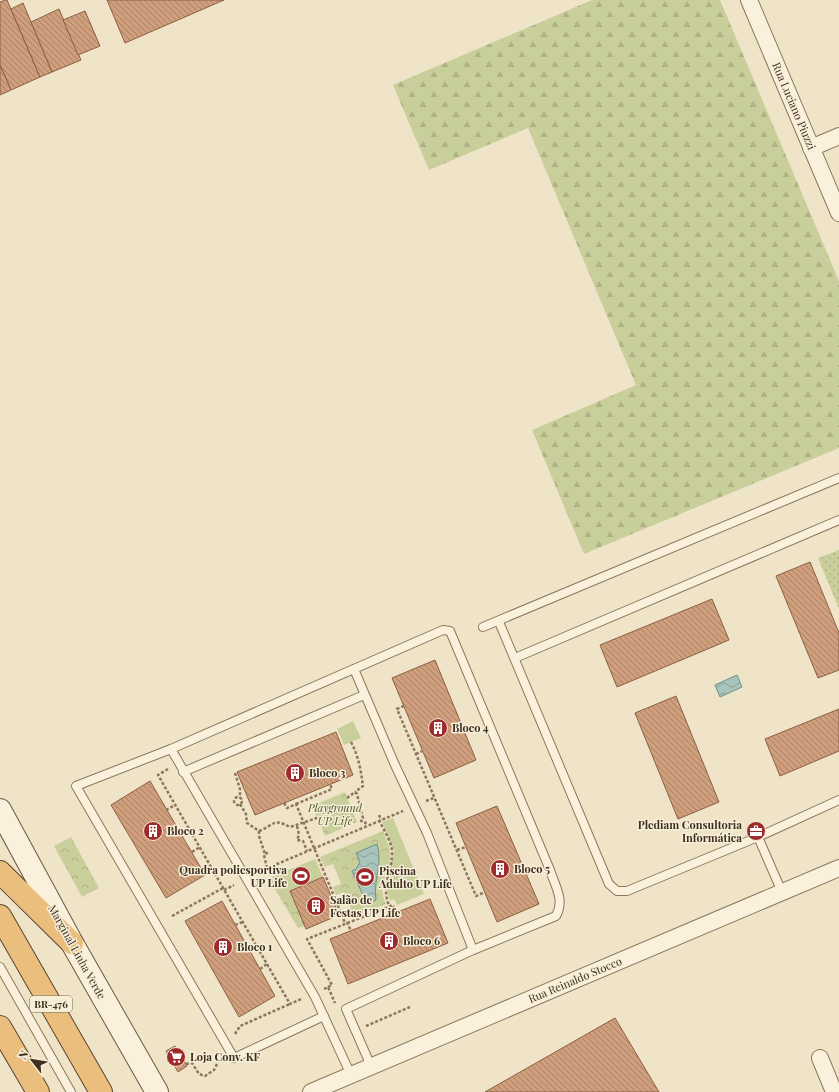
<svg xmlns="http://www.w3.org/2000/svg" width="839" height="1092" viewBox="0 0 839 1092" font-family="'Playfair Display',serif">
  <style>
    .grass { fill: url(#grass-dots) }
    .forest { fill: url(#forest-firs) }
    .park { fill: url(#park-crowns) }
    .garden { fill: #c9cf9b }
    .water { fill: url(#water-waves); stroke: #6f938a }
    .building { fill: url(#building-back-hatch); stroke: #8d5f41 }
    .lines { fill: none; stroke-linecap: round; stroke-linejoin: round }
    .service-casing { stroke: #8d765c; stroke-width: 10 }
    .minor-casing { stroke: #8d765c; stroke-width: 18 }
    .secondary-casing { stroke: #6f573f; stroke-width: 24 }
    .trunk-casing { stroke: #5b4430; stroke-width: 24 }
    .path { stroke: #8d765c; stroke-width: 2.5; stroke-dasharray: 3 2; stroke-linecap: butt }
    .service { stroke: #faf1dc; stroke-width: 8 }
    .minor { stroke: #faf1dc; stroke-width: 16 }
    .secondary { stroke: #faf1dc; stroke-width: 22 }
    .trunk { stroke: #eabe7c; stroke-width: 22 }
    .labels { text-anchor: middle; stroke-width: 3; stroke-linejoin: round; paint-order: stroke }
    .shield { fill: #f7eed8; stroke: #756857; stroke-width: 1 }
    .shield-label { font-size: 10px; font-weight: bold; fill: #3d2e20 }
    .street-label { font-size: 11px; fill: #3d2e20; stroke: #f7eed8 }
    .poi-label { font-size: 11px; font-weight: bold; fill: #3d2e20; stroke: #f7eed8; text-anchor: start }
    .park-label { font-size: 11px; font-style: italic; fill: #4d5a26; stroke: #f7eed8 }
  </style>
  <defs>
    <pattern id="grass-dots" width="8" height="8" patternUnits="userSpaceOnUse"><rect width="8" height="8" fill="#c9cf9b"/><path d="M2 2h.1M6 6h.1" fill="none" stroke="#aeb285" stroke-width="1.8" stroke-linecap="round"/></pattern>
    <pattern id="forest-firs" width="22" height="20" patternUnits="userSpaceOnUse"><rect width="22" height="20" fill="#c9cf9b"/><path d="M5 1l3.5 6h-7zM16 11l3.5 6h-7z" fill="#aeb285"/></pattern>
    <pattern id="park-crowns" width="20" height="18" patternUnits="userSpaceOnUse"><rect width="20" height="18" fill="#c9cf9b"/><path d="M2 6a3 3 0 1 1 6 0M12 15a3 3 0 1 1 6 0" fill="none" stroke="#aeb285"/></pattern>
    <pattern id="water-waves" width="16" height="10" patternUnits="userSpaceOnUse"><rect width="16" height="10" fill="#a9c4bc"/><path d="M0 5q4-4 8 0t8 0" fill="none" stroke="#8ba098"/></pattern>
    <pattern id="building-back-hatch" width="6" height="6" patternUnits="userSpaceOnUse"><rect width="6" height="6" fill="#cf9f7d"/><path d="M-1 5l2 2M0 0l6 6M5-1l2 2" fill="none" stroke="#a98266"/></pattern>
  </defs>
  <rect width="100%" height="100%" fill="#f0e4c8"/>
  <path class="grass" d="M839,550V609L818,558Z"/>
  <path class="forest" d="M592,0H720L839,281V448L584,554L532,430L636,385L528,128L429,170L393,85Z"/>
  <g class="park">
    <path d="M345,792L357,822L325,836L312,806Z"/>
    <path d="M383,831C386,839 390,846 390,855C391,873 376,882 386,904L354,917L344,892L336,895L333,887L341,884L333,864L325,867L320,857Z"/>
    <path d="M71,837L99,888L82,897L54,846Z"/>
    <path d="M279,874L287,893L290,891L305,926L298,928L269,879Z"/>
  </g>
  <g class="garden">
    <path d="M353,721L361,738L344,745L337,729Z"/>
    <path d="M393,818L424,894L397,905L394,899L390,901L387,891V883L394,851L382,822Z"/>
    <path d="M315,859L323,877L287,893L279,874Z"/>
  </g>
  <g class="water">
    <path d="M737,675L742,687L720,697L715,685Z"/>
    <path d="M377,844C383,864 373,879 376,900L367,904L352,871L356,869L360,862L356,853Z"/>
  </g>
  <g class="building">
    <path d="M5,0H7L40,77L11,90L0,65V2Z"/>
    <path d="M107,0H224L125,43Z"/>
    <path d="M23,3L52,72L40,77L11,9Z"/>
    <path d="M59,9L81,60L52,72L31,22Z"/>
    <path d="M85,11L100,46L78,55L63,20Z"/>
    <path d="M0,65L11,90L0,95Z"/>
    <path d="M810,562L839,633V670L818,678L776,576Z"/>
    <path d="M712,599L729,640L617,687L600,645Z"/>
    <path d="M435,660L476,760L434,778L392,678Z"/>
    <path d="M676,696L719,802L678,819L635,713Z"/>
    <path d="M839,709V751L780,776L765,739Z"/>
    <path d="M336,732L353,775L255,815L237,772Z"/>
    <path d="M150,781L205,875L166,898L111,805Z"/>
    <path d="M497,806L539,904L497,922L456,823Z"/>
    <path d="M323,877L339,915L306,929L290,891Z"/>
    <path d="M430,899L448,943L348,984L330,939Z"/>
    <path d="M222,901L275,996L239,1017L185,921Z"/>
    <path d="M615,1018L659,1092H485Z"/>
    <path d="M175,1046L187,1066L178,1072L166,1051Z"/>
  </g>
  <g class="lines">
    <defs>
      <g id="service">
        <path d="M499,622L609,884L617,891H627L758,837L839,800"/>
        <path d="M483,627L839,478"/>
        <path d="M515,658L839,520"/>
        <path d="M354,669L395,765L427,833L473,950"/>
        <path d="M171,749L315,997L351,1075"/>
        <path d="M183,772L364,695"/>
        <path d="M758,837L782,892"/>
        <path d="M0,967L71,1092"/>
        <path d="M324,1016L234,1058L76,786L171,749L443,630L450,631L550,870C555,886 565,900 556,916L473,950L346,1009L371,1066"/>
      </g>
      <g id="minor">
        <path d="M749,0L839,213"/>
        <path d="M811,148L839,136"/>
        <path d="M820,1058L834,1092"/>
        <path d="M311,1092L839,868"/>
      </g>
      <path id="secondary" d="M0,810L72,943L157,1092"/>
      <g id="trunk">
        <path d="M0,872L72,943"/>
        <path d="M0,916L101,1092"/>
        <path d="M0,1027L38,1092"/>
      </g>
    </defs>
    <use href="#service" class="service-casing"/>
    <use href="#minor" class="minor-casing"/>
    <use href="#secondary" class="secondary-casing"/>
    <use href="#trunk" class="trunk-casing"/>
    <g class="path">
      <path d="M404,706L397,709L476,896L485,892"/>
      <path d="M351,742C359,757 361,772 363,786L355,792"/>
      <path d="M416,754L422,751"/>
      <path d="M168,769L158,775L290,1004L301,999"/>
      <path d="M235,773L240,789V798"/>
      <circle cx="238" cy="801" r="4"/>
      <path d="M347,798L355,792L357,794L363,818L361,821H364L367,825"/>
      <path d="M426,801L434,798"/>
      <path d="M284,803L287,808L296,804L345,923"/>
      <path d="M240,804L246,814L247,823L259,831C276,824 273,818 290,827L317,818"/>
      <path d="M296,804L332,789L330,784"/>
      <path d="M166,810L175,805"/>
      <path d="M379,815L381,820"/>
      <path d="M379,820C384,831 393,843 392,855C391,876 381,883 389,906"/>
      <path d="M297,826L299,835L297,840L303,841L307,851"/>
      <path d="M259,831V836L265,854"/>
      <path d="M457,850L466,847"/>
      <path d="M192,852L200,847"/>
      <path d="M267,868L264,855L268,852"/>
      <path d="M258,872L403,811"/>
      <path d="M224,890L234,885"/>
      <path d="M172,916L223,888"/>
      <path d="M347,922L351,931"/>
      <path d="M235,925L243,922"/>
      <path d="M260,969L267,964"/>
      <path d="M328,987L332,985L307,939L393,905L396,912"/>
      <path d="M324,989L328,987L335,1003"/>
      <path d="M366,1026L410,1007"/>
      <path d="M235,1034L240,1026L290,1004"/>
      <path d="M186,1064L192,1063L199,1074L205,1076L214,1070L219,1060"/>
    </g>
    <use href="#service" class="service"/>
    <use href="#minor" class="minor"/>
    <use href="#secondary" class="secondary"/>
    <use href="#trunk" class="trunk"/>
  </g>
  <defs>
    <symbol id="building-disc" viewBox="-11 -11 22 22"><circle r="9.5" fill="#9e2a2b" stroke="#f7eed8"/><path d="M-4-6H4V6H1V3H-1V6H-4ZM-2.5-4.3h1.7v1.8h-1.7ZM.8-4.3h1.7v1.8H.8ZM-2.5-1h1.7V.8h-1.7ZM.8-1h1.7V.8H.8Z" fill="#fff"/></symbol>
    <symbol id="office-disc" viewBox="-11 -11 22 22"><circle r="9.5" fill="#9e2a2b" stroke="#f7eed8"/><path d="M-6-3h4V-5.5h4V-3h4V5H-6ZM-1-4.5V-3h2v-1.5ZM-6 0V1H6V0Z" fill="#fff"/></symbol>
    <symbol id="stadium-disc" viewBox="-11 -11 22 22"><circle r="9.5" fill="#9e2a2b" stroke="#f7eed8"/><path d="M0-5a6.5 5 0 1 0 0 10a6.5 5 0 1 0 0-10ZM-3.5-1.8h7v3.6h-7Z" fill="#fff"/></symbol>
    <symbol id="supermarket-disc" viewBox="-11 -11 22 22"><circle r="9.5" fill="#9e2a2b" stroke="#f7eed8"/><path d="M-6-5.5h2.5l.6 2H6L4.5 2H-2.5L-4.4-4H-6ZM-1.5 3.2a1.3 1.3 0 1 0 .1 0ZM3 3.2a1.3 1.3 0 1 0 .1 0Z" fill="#fff"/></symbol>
  </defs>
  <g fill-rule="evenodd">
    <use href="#building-disc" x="427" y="717" width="22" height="22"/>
    <use href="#building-disc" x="284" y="762" width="22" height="22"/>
    <use href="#building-disc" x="142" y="820" width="22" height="22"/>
    <use href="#office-disc" x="745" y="820" width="22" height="22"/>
    <use href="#building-disc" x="489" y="858" width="22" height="22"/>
    <use href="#stadium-disc" x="290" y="865" width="22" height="22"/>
    <use href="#stadium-disc" x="354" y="866" width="22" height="22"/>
    <use href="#building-disc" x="305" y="895" width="22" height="22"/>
    <use href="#building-disc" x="378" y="930" width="22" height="22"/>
    <use href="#building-disc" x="212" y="936" width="22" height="22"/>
    <use href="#supermarket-disc" x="165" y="1046" width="22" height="22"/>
  </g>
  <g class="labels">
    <rect class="shield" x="30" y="996" width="42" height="16" rx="3"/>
    <g class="shield-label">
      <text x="51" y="1008">BR-476</text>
    </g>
    <g class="street-label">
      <text transform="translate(794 106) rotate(67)" y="4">Rua Luciano Piuzzi</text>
      <text transform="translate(77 952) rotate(61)" y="4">Marginal Linha Verde</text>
      <text transform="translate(575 980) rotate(-23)" y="4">Rua Reinaldo Stocco</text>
    </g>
    <g class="poi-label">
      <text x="452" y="732">Bloco 4</text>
      <text x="309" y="777">Bloco 3</text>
      <text x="742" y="829" text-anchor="end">Plediam Consultoria<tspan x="742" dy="13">Informática</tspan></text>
      <text x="167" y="835">Bloco 2</text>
      <text x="514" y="873">Bloco 5</text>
      <text x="287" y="874" text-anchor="end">Quadra poliesportiva<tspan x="287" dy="13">UP Life</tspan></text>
      <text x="379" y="875">Piscina<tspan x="379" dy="13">Adulto UP Life</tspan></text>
      <text x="330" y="904">Salão de<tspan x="330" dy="13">Festas UP Life</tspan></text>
      <text x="403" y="945">Bloco 6</text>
      <text x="237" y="951">Bloco 1</text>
      <text x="190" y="1061">Loja Conv. KF</text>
    </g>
    <g class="park-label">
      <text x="335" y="812">Playground<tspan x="335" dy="13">UP Life</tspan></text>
    </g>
  </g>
  <g transform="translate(32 1060) rotate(301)" stroke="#f7eed8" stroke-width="3" paint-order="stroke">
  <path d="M0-3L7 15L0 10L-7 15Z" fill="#3d2e20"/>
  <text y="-6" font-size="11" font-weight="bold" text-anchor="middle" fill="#3d2e20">N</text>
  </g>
</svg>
